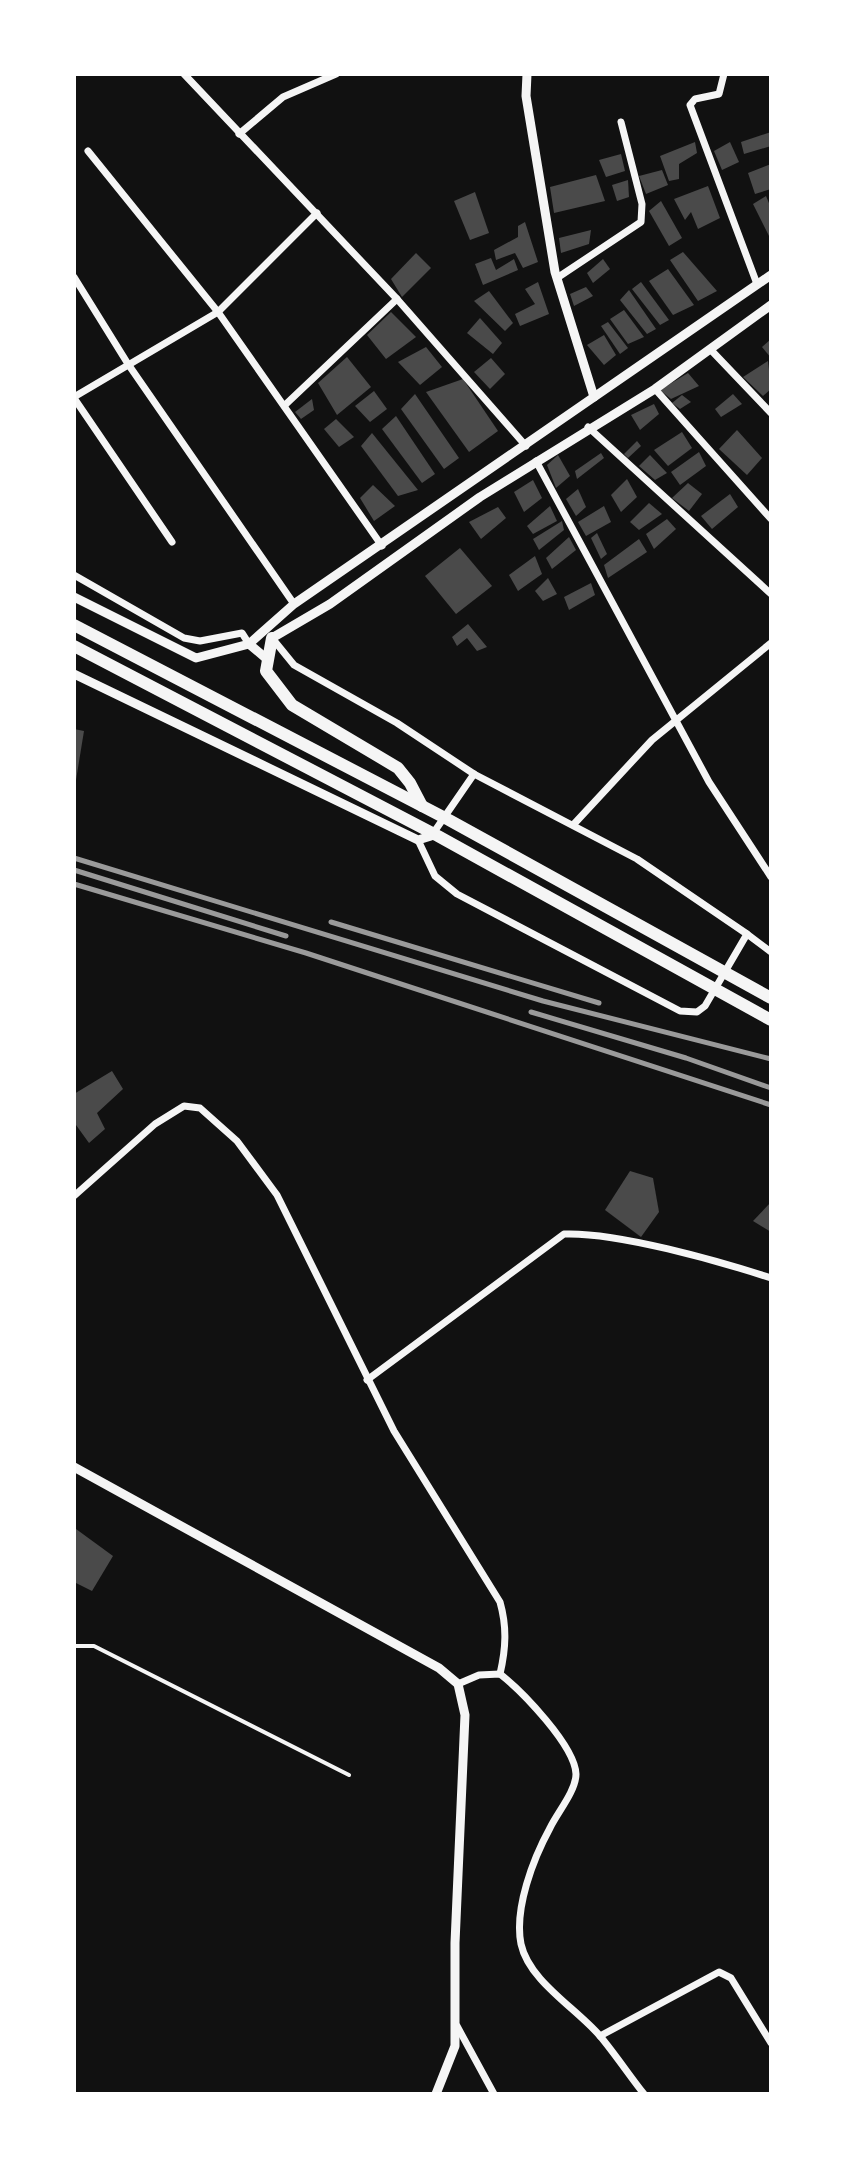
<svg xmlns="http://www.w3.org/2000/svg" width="845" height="2168" viewBox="0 0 845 2168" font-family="Spectral,serif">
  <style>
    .building { fill: #4a4a4a }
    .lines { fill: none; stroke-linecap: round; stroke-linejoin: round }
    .service { stroke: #f5f5f5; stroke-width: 4 }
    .minor { stroke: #f5f5f5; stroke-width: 7 }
    .tertiary { stroke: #f5f5f5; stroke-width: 9 }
    .primary { stroke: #f5f5f5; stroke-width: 12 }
    .rail { stroke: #9a9a9a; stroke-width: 5 }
  </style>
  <rect width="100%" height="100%" fill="#111"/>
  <g class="building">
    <path d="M771,132V146L744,154L741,142Z"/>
    <path d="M695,142L697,153L679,164V179L669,181L660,156Z"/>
    <path d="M730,142L739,162L722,170L714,151Z"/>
    <path d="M621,154L625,171L606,177L599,160Z"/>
    <path d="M771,164V189L755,194L748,173Z"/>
    <path d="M662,170L668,185L646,194L639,176Z"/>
    <path d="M596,175L605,201L554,213L550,187Z"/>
    <path d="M628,180L629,197L617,201L612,185Z"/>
    <path d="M708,186L720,218L698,229L691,212L685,220L674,199Z"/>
    <path d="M475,192L489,233L470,240L454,201Z"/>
    <path d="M766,196L771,208V240L753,204Z"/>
    <path d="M661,201L682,238L669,246L649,211Z"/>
    <path d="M525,222L538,262L523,268L515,253L496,260L494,250L518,237V226Z"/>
    <path d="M591,230L589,244L561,253L559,238Z"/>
    <path d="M683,252L717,291L698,301L670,260Z"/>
    <path d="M416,253L431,268L402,297L391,279Z"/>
    <path d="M491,258L496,270L514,259L518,270L483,285L475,264Z"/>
    <path d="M603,259L610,269L593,283L587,273Z"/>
    <path d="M668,269L694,305L673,315L649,281Z"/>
    <path d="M538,282L549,314L520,326L515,314L535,304L525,289Z"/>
    <path d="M641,282L669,320L660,325L632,289Z"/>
    <path d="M586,287L593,296L574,306L570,294Z"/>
    <path d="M629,290L656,329L647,334L620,300Z"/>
    <path d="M489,291L513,323L505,331L474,301Z"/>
    <path d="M624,310L644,337L628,344L610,319Z"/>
    <path d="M391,312L416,337L386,359L367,335Z"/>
    <path d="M480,318L502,343L493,354L467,333Z"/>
    <path d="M608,322L628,348L620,354L601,326Z"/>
    <path d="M604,335L616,355L604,365L587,345Z"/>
    <path d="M771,339V358L762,347Z"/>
    <path d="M426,347L442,367L420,385L398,362Z"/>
    <path d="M347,357L371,387L337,415L318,383Z"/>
    <path d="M491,358L505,374L490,389L474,372Z"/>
    <path d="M768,361L771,389L763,396L743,377Z"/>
    <path d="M688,373L699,386L671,399L660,390Z"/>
    <path d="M463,379L498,431L469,452L426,392Z"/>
    <path d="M374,391L387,409L370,422L355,406Z"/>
    <path d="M415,394L459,458L444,469L401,409Z"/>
    <path d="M733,394L742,404L721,417L715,409Z"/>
    <path d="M682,395L691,402L680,409L672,403Z"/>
    <path d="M312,399L314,410L301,419L295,412Z"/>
    <path d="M654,404L659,414L640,430L631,415Z"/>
    <path d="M396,416L435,474L422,483L382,429Z"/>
    <path d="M336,419L354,437L339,447L324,429Z"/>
    <path d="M737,430L762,458L747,475L719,449Z"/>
    <path d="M682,432L692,448L668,466L654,450Z"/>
    <path d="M372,433L418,490L398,496L361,446Z"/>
    <path d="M637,441L641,446L628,458L624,454Z"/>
    <path d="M699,452L706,466L680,485L671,472Z"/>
    <path d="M601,453L604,458L577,479L575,471Z"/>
    <path d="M558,455L570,476L556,488L547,465Z"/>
    <path d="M650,455L667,473L655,480L639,466Z"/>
    <path d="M627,479L637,497L621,512L611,495Z"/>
    <path d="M533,480L542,498L524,512L514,492Z"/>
    <path d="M688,483L702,494L689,511L672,498Z"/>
    <path d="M373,485L395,506L374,521L360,498Z"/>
    <path d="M578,489L586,507L576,516L566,499Z"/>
    <path d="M730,494L738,507L712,529L701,516Z"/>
    <path d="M649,503L662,514L639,530L630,522Z"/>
    <path d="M550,506L557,521L533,534L527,526Z"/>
    <path d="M604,506L611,522L586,536L578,522Z"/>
    <path d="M498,507L506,518L481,539L469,522Z"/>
    <path d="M667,519L676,529L654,549L646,534Z"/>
    <path d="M562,521L564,530L539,550L533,539Z"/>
    <path d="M597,533L607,554L601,559L591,538Z"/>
    <path d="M569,537L576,550L552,569L546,558Z"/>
    <path d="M639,539L647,552L608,578L604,565Z"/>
    <path d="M460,548L492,586L456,614L425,576Z"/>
    <path d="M535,556L542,574L518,591L509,575Z"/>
    <path d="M548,578L557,594L543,601L535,591Z"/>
    <path d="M591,583L595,595L569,610L564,597Z"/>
    <path d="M468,624L487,647L477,651L467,638L457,646L452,637Z"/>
    <path d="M74,729L84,731L76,780H74Z"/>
    <path d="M112,1071L123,1089L97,1113L105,1129L89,1143L76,1125L74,1127V1094Z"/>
    <path d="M630,1171L653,1178L659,1212L641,1237L605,1210Z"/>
    <path d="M771,1202V1232L753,1221Z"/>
    <path d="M76,1529L113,1556L92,1591L74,1582Z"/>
  </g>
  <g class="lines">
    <path class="service" d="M74,1646H94L349,1775"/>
    <g class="minor">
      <path d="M184,74L397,299L526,446"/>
      <path d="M724,74L719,94L695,99L690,105L757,284"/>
      <path d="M239,134L283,97L336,74"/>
      <path d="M88,151L218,312L382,546"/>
      <path d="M74,277L128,364L294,604"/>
      <path d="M557,278L641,222L642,204L621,122"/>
      <path d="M710,349L771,413"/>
      <path d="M655,389L771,519"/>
      <path d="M74,397L218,312L317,213"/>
      <path d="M74,398L172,542"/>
      <path d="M285,405L397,299"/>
      <path d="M588,427L771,594"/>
      <path d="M536,461L709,782L771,877"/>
      <path d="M74,575L184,638L200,641L242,633L249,644"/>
      <path d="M272,638L294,665L397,723L474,774L637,859L747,934L705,1006L697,1012L680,1011L457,894L435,876L418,840"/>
      <path d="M574,824L652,740L771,643"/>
      <path d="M432,835L474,774"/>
      <path d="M747,934L771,952"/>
      <path d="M74,1196L155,1124L184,1106L200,1108L237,1141L277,1195L394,1431L500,1602C507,1627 506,1648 500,1674"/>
      <path d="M367,1380L564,1234C617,1232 719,1261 771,1278"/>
      <path d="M458,1684L479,1675L500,1674C522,1691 575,1746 576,1774C576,1791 557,1813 550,1828C533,1859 514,1909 521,1944C529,1981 576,2008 600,2036C615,2054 629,2075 644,2094"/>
      <path d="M457,2026L494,2094"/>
      <path d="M600,2036L719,1972L731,1978L771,2043"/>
    </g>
    <g class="tertiary">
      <path d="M527,74L526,96L555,272L594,397"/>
      <path d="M74,597L196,658L249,644L294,604L771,275"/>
      <path d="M272,638L330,604L480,497L655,389L771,305"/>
      <path d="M249,644L268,660"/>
      <path d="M74,674L418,840L431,836"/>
      <path d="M74,1467L439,1668L458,1684L465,1715L455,1943V2046L436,2094"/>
    </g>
    <g class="primary">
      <path d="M74,625L449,820L771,998"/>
      <path d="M272,638L266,671L292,705L398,768L410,783L422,806"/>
      <path d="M74,646L438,836L771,1020"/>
    </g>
    <g class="rail">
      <path d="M74,858L543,1001L771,1059"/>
      <path d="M74,870L286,936"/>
      <path d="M74,884L306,953L771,1105"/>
      <path d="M331,922L599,1003"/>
      <path d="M531,1012L686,1058L771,1088"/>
    </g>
  </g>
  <rect width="845" height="2168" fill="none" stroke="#ffffff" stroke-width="152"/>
</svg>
